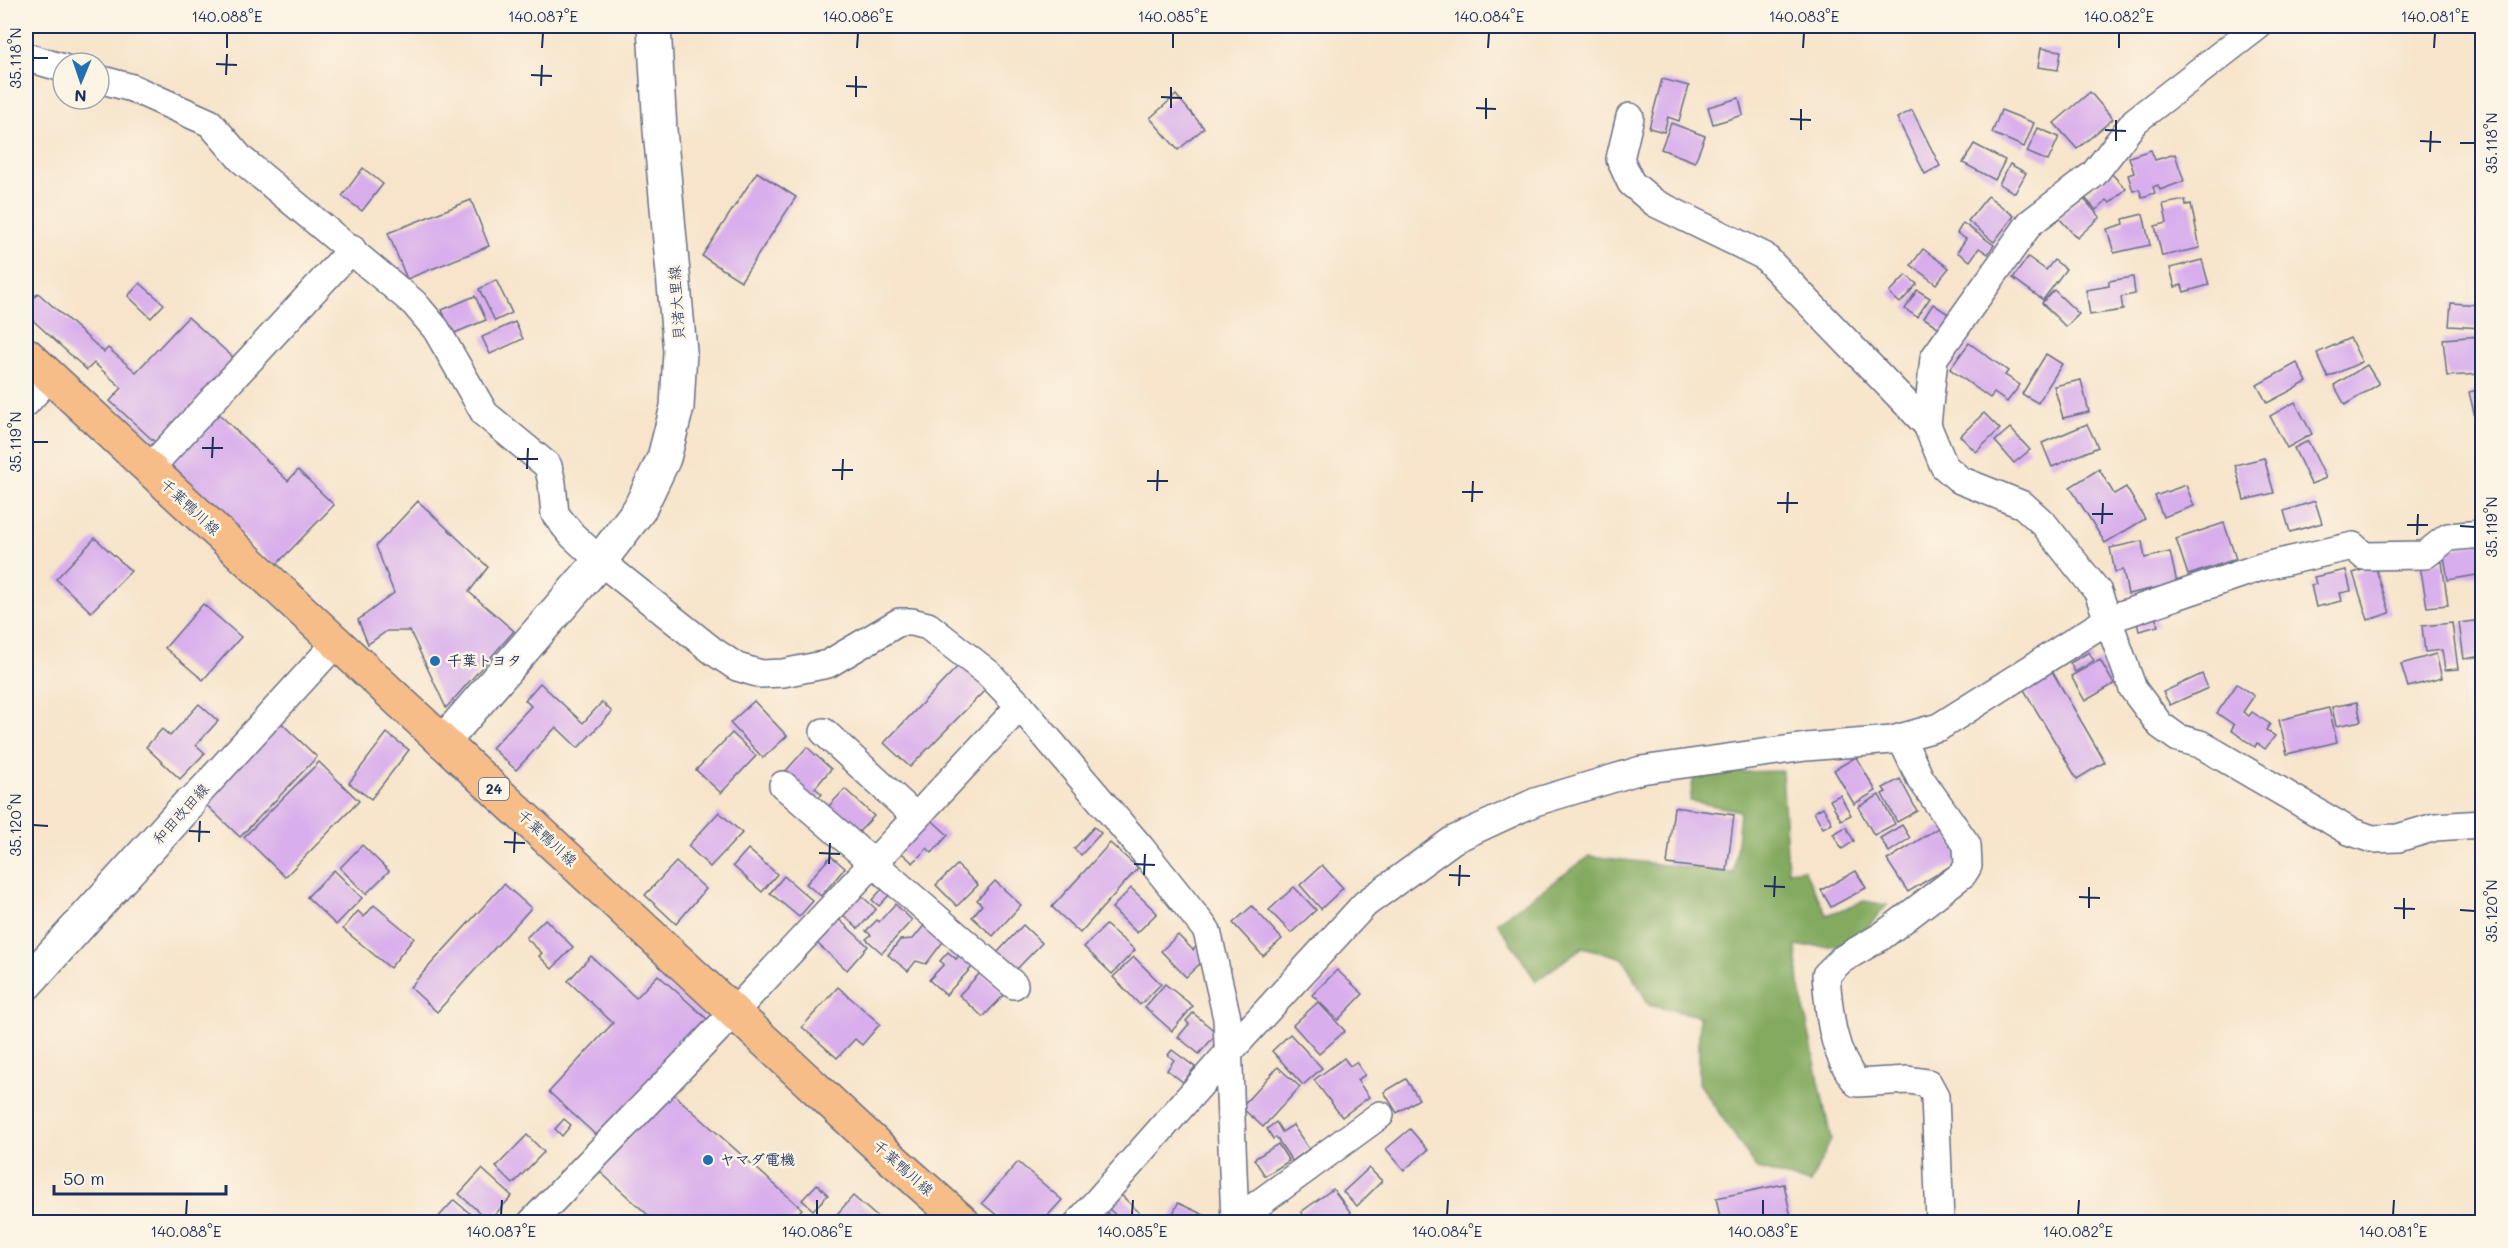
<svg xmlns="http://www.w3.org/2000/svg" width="2508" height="1248" viewBox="0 0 2508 1248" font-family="Mali,'Klee One',sans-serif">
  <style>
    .forest { fill: #84aa60; stroke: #506c5f; stroke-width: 1.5 }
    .building { fill: #d8aeec }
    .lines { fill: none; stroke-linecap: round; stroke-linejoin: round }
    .minor-casing { stroke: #686e84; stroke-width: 30 }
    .tertiary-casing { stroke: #686e84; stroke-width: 36 }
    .primary-casing { stroke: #686e84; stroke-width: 36 }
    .minor { stroke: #fff; stroke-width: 27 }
    .tertiary { stroke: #fff; stroke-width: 33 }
    .primary { stroke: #f7bd88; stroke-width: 33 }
    .ticks { fill: none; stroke: #1b2f5e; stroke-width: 2 }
    .poi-dot { fill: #1f6fb2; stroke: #fcf5e5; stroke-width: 2 }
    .labels { text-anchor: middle; stroke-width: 5; stroke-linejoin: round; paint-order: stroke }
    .shield { fill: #fcf5e5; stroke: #5e6a86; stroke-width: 1.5 }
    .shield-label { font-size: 14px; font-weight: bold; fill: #1b2f5e }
    .street-label { font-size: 15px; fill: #1b2f5e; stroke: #fcf5e5 }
    .poi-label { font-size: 15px; font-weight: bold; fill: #1b2f5e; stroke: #fcf5e5; text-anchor: start }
    .neatline { fill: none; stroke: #1b2f5e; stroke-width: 2 }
    .ticks-label { font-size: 15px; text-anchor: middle; fill: #1b2f5e }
  </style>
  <rect width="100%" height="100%" fill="#fcf5e5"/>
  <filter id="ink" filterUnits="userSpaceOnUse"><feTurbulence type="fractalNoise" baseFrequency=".0167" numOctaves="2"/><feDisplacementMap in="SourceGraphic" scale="12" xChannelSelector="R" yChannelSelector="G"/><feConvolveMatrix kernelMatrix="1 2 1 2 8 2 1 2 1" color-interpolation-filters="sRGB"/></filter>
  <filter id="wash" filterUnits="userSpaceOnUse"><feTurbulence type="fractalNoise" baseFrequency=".008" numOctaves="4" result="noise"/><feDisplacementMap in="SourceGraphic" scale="24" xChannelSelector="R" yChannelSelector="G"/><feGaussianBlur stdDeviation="1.35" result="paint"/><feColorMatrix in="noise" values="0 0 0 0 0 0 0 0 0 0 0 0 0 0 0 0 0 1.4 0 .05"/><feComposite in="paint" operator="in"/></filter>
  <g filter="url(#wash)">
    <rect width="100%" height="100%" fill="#f7e4cb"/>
    <path class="forest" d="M1782,771L1788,871L1804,869L1827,915L1864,901L1887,905L1851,946H1796L1799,984L1831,1140L1810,1183L1757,1169L1699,1083V1016L1649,1005L1623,958L1583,947L1536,981L1497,922L1590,856L1734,873L1740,811L1690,801L1694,773Z"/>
    <g id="blocks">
      <g class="building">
        <path d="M2041,48L2061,51L2058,70L2038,67Z"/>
        <path d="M1662,79L1689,86L1679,121L1668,117L1664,132L1649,128Z"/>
        <path d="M2090,92L2113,119L2077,149L2054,123Z"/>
        <path d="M1176,95L1204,128L1178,150L1150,118Z"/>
        <path d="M1739,98L1743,115L1713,124L1708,107Z"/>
        <path d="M1912,110L1940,166L1925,174L1897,118Z"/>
        <path d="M2001,110L2034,123L2024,147L1992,133Z"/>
        <path d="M1671,123L1705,136L1695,162L1661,149Z"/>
        <path d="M2038,128L2059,137L2048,161L2027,152Z"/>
        <path d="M1974,144L2005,160L1995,180L1963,163Z"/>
        <path d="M2151,150L2155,160L2175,154L2184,181L2160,190L2158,185L2153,187L2155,193L2142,197L2139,189L2133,191L2128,175L2134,173L2129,157Z"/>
        <path d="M2010,164L2026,173L2015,193L1999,184Z"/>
        <path d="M363,168L383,184L362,211L342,196Z"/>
        <path d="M757,172L796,197L741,281L702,256Z"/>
        <path d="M2111,173L2126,189L2110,203L2107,200L2096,210L2084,197Z"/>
        <path d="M1988,196L2014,216L1994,242L1968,221Z"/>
        <path d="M2082,197L2100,217L2077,238L2059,218Z"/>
        <path d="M471,200L489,246L407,279L388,233Z"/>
        <path d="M2185,200L2186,205L2191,204L2200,248L2162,256L2155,226L2167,223L2163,204Z"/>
        <path d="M2143,214L2150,245L2114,253L2107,229L2124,224L2123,219Z"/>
        <path d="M1963,223L1994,245L1988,254L1979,248L1970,261L1957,252L1966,239L1957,233Z"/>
        <path d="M1923,249L1949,268L1936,284L1911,265Z"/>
        <path d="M2028,257L2046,270L2054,260L2066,269L2043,300L2013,278Z"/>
        <path d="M2202,260L2209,285L2184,292L2182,285L2175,287L2170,268Z"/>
        <path d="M1906,275L1917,284L1900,303L1889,293Z"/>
        <path d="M2133,277L2135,294L2121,297L2123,310L2090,315L2086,290L2109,286V281Z"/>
        <path d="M496,280L512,313L495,321L479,289Z"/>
        <path d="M140,283L164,304L151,318L128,296Z"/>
        <path d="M1917,290L1930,298L1917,317L1905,309Z"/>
        <path d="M2054,290L2079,314L2066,327L2042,303Z"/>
        <path d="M38,293L104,352L108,348L136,372L188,317L235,359L157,444L110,401L122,388L94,363L87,370L26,314V307Z"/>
        <path d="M475,296L486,320L452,334L442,310Z"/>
        <path d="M2451,303L2482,305V328L2449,326Z"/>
        <path d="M1933,304L1956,319L1947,333L1924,318Z"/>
        <path d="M515,322L523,339L490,354L482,337Z"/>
        <path d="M2480,336L2482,374L2447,376L2443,339Z"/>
        <path d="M2350,338L2362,362L2328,377L2317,353Z"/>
        <path d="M1969,343L2008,371L2005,375L2020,385L2007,402L1994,393L1990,398L1950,369Z"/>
        <path d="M2046,354L2062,364L2038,403L2022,394Z"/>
        <path d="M2297,363L2307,382L2267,403L2257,385Z"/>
        <path d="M2367,365L2379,384L2345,405L2334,385Z"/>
        <path d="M2081,380L2089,412L2063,418L2054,386Z"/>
        <path d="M2482,389V416L2475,417L2469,392Z"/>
        <path d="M2295,402L2312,434L2287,448L2270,416Z"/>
        <path d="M216,411L288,481L298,470L334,505L275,566L167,461Z"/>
        <path d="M1984,413L2000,429L1976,452L1960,436Z"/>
        <path d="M2087,424L2098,447L2052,467L2042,443Z"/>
        <path d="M2010,428L2030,450L2014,463L1995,441Z"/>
        <path d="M2308,441L2326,478L2311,484L2294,448Z"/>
        <path d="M2264,458L2274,493L2244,500L2235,465Z"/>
        <path d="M2099,469L2114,494L2126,487L2145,519L2105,543L2070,487Z"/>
        <path d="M2186,485L2194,506L2163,517L2155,496Z"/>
        <path d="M418,501L488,567L469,592L514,631L446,708L410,631H387L368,644L358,620L394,593L376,546Z"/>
        <path d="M2315,501L2322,523L2290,532L2284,511Z"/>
        <path d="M2224,523L2236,559L2188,575L2176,539Z"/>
        <path d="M95,538L131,571L91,612L56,579Z"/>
        <path d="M2142,541L2145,558L2170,552L2177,583L2128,594L2123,570L2115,572L2110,548Z"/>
        <path d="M2482,543V574L2448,580L2443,550Z"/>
        <path d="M2442,562L2448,605L2427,607L2420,565Z"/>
        <path d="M2375,566L2390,613L2368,620L2353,573Z"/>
        <path d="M2346,570L2351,591L2340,593L2342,601L2316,607L2311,585L2316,584L2314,577Z"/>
        <path d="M203,604L241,637L203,680L165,648Z"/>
        <path d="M2153,609L2158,626L2139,631L2135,614Z"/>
        <path d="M2482,620V656L2464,659L2459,623Z"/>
        <path d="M2452,623L2458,669L2445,670L2442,650L2425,652L2422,626Z"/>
        <path d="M2089,652L2094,661L2075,672L2070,663Z"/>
        <path d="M2436,654L2442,678L2408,687L2401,664Z"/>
        <path d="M2100,660L2114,684L2085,701L2071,676Z"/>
        <path d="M961,663L987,688L910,767L884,743Z"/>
        <path d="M2049,666L2105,762L2077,779L2020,683Z"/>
        <path d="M2202,674L2208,688L2170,705L2163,692Z"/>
        <path d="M540,683L583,723L602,702L612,712L578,748L556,727L516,770L492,748L531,706L525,700Z"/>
        <path d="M2237,684L2254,696L2243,712L2249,716L2252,712L2270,724L2266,730L2275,736L2265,749L2257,743L2255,747L2231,730L2234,725L2217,713Z"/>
        <path d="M754,701L787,736L763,758L730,723Z"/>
        <path d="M2357,702L2361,721L2336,726L2332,707Z"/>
        <path d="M199,704L218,721L196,745L205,753L180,779L146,747L162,729L170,736Z"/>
        <path d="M2329,708L2337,742L2287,754L2279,720Z"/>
        <path d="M277,719L317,757L240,837L200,799Z"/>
        <path d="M387,733L409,750L371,799L349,783Z"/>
        <path d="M732,733L756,756L721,793L696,770Z"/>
        <path d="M807,747L831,769L815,788L822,794L815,801L784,773Z"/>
        <path d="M1856,757L1876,791L1854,804L1834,770Z"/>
        <path d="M319,762L359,801L285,877L244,837Z"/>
        <path d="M1900,779L1917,811L1897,822L1882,794L1886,792L1883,788Z"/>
        <path d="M845,789L874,816L855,836L826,809Z"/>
        <path d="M1840,795L1851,815L1841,820L1830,800Z"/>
        <path d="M1879,795L1895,824L1874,835L1858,807Z"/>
        <path d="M1674,807L1734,815L1727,871L1667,864Z"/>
        <path d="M1823,807L1832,823L1823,828L1814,812Z"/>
        <path d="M719,812L742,833L710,867L688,846Z"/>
        <path d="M925,814L948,835L932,853L927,848L913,863L895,847Z"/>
        <path d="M1902,825L1910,838L1889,852L1880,838Z"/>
        <path d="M1941,826L1962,859L1908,892L1887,860Z"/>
        <path d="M1094,827L1101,833L1081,855L1074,849Z"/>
        <path d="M1846,827L1854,841L1842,849L1833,834Z"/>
        <path d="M1110,843L1138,868L1080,933L1052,907Z"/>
        <path d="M362,845L389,871L366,894L340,868Z"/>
        <path d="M748,849L777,874L762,892L733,866Z"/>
        <path d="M831,856L845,868L821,896L806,884Z"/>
        <path d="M676,862L706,889L676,924L645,895Z"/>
        <path d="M957,865L978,885L957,906L936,885Z"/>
        <path d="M1322,865L1343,888L1321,909L1300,885Z"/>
        <path d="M334,870L362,898L336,925L307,897Z"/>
        <path d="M1856,871L1866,888L1831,907L1821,890Z"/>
        <path d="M784,876L813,901L799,917L770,893Z"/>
        <path d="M995,881L1021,905L993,936L972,917L982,905L977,900Z"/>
        <path d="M504,884L531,908L437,1012L410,987Z"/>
        <path d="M1294,887L1316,910L1291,933L1269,910Z"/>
        <path d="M883,888L890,894L879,906L872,900Z"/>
        <path d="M1131,888L1157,913L1137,933L1112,908Z"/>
        <path d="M854,889L876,909L858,929L836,908Z"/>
        <path d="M895,904L912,920L882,953L866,939L871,935L866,931L877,920L879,922Z"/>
        <path d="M374,905L414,938L390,968L343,929L358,911L364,917Z"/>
        <path d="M1252,906L1282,939L1263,956L1233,923Z"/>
        <path d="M832,913L868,946L847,970L810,937Z"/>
        <path d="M545,919L573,947L552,969L539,956L542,953L526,938Z"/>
        <path d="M926,923L946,938L926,964L916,961L908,971L888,955L900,940L913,939Z"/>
        <path d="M1023,925L1042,943L1015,971L996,954Z"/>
        <path d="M1106,925L1135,950L1112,974L1084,947Z"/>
        <path d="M1178,935L1193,950L1197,946L1207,957L1186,977L1161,951Z"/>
        <path d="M948,952L956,959L960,953L974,965L946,995L929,980L944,964L940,961Z"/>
        <path d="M591,956L636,998L658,975L707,1019L598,1137L549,1092L613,1023L568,981Z"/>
        <path d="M1134,957L1161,984L1140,1005L1113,977Z"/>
        <path d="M1337,970L1363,994L1338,1020L1312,995Z"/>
        <path d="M981,972L1005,994L983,1017L959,995Z"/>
        <path d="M1165,984L1193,1006L1172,1031L1145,1007Z"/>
        <path d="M838,987L880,1024L862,1045L855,1039L837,1058L802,1027Z"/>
        <path d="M1318,1002L1345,1031L1319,1054L1293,1025Z"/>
        <path d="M1193,1013L1217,1033L1199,1054L1178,1037L1189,1024L1186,1021Z"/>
        <path d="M1290,1034L1322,1068L1303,1085L1272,1051Z"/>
        <path d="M1172,1050L1195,1067L1183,1082L1167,1070L1174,1060L1168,1055Z"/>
        <path d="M1344,1058L1350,1066L1356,1062L1365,1075L1357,1080L1369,1097L1342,1117L1314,1080Z"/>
        <path d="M1278,1067L1300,1087L1263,1127L1241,1107Z"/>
        <path d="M1406,1079L1419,1099L1397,1113L1384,1092Z"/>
        <path d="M670,1091L802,1209L790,1222H656L599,1171Z"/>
        <path d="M564,1119L571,1125L562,1136L555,1129Z"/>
        <path d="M1276,1122L1282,1132L1293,1125L1309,1149L1292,1161L1276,1137L1273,1139L1267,1129Z"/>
        <path d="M1410,1129L1428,1150L1404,1170L1386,1149Z"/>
        <path d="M527,1135L544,1152L513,1184L496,1167Z"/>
        <path d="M1278,1144L1289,1161L1265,1176L1254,1159Z"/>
        <path d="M1018,1162L1062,1200L1042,1222H1005L982,1203Z"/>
        <path d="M1369,1168L1382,1181L1357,1206L1343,1192Z"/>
        <path d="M482,1169L512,1196L489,1221L459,1194Z"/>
        <path d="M817,1184L828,1195L813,1210L802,1200Z"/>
        <path d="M1784,1184L1792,1222H1721L1716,1198Z"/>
        <path d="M1333,1189L1351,1213L1337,1222H1308L1301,1212Z"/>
        <path d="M1120,1194L1146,1219L1142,1222H1123L1107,1207Z"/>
        <path d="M853,1196L883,1222H830Z"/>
        <path d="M454,1200L480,1222H434Z"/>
        <path d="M1178,1203L1213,1219L1211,1222H1169Z"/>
        <path d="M1106,1212L1117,1222H1096Z"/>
      </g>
    </g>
  </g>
  <g filter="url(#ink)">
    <use href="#blocks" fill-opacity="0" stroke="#686e84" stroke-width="1.5"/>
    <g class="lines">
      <defs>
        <g id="minor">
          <path d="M26,57L63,68"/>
          <path d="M99,79L132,88L210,123L241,159L414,303L436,329L485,414L548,466L552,483L555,514L572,535L600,561L713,651L737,667L761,674L783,673L828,664L899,622H912L928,626L988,673L1020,706L1141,848L1207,931L1227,1018L1235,1221"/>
          <path d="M1630,117L1620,159L1631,183L1655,203L1764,256L1927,425L1944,466L1960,480L2023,505L2044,524L2098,592L2133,689L2160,725L2178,738L2200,744L2349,831L2372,839L2398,838L2435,827L2482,824"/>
          <path d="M26,403L50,376"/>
          <path d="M1927,425L1934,358L2030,223L2094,174L2135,121L2258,26"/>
          <path d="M149,469L352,249"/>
          <path d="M824,732L916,817"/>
          <path d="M1901,738L1920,778L1967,845L1968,866L1963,874L1882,936L1841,960L1826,975C1829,1013 1832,1053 1857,1083L1908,1080L1928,1083L1935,1096L1940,1222"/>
          <path d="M783,785L1014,985"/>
          <path d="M188,805L336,643"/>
          <path d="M1235,1221L1380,1115"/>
          <path d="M532,1222L735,1011L1020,706"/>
          <path d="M1079,1222L1229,1052L1365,904L1453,840L1535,802L1641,770L1806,747L1892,740L1939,727L2109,619L2261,567L2353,546L2364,556L2425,555L2448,537L2482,534"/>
        </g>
        <g id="tertiary">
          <path d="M443,742L600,561L639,510L664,458L677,407L680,351L660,130L654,26"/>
          <path d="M26,984L188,805"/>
        </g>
        <path id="primary" d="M26,354L882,1150L963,1222"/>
      </defs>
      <use href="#minor" class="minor-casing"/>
      <use href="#tertiary" class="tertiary-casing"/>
      <use href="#primary" class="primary-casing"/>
      <use href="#minor" class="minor"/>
      <use href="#tertiary" class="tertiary"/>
      <use href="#primary" class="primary"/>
    </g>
  </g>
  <path class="ticks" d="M227,48V33M542,48L543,33M857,48L858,33M1173,48V33M1488,48L1489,33M1803,48L1804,33M2119,48V33M2434,48L2435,33M33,58H48M216,64L237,65M226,75L227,54M531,75L552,76M541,86L542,65M846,86L867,87M856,97V76M1161,97L1182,98M1171,108V87M1476,108L1496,109M1486,119V98M1790,119L1811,120M1801,130V109M2105,130L2126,131M2116,141V120M2420,141L2441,142M2460,143H2475M2430,152L2431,131M33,442H48M202,448H223M212,458L213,437M517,459H538M527,469L528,448M832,470H853M842,480L843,459M1147,481H1168M1157,491L1158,470M1462,492H1483M1472,502L1473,481M1777,503H1798M1787,513L1788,492M2092,514H2113M2102,524L2103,503M2407,525H2428M2460,526L2475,527M2417,535L2418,514M33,825L48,826M189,831L210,832M199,842L200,821M504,842L525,843M514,853L515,832M819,853L840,854M829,864L830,843M1134,864L1155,865M1144,875L1145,854M1449,875L1470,876M1459,886L1460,865M1764,886L1785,887M1774,897L1775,876M2079,897L2100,898M2089,908V887M2394,908L2415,909M2460,910L2475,911M2404,919V898M186,1215L187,1200M501,1215L502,1200M817,1215V1200M1132,1215L1133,1200M1447,1215L1448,1200M1763,1215V1200M2078,1215L2079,1200M2393,1215L2394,1200"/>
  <g class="poi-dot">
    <circle cx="435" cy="661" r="6"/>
    <circle cx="708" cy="1160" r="6"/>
  </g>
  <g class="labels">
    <rect class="shield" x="479" y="778" width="30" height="22" rx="4.5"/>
    <g class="shield-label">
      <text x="494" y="794">24</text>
    </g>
    <g class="street-label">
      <text transform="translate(677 303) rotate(-94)" y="5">貝渚大里線</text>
      <text transform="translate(190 507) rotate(43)" y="5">千葉鴨川線</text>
      <text transform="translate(181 814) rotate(-48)" y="5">和田改田線</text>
      <text transform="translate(547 838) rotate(43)" y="5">千葉鴨川線</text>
      <text transform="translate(903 1168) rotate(42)" y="5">千葉鴨川線</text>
    </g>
    <g class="poi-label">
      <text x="447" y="666">千葉トヨタ</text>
      <text x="720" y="1165">ヤマダ電機</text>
    </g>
  </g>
  <rect width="2508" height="1248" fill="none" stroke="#fcf5e5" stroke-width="66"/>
  <g transform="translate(81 81) rotate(182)"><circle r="28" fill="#fcf5e5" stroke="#a2a6af" stroke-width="1.5"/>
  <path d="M0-4.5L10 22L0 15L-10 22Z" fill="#1f6fb2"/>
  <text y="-9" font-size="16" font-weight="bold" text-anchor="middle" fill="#1b2f5e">N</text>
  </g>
  <path d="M54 1185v9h172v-9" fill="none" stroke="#1b2f5e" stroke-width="3"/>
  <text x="63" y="1185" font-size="18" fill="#1b2f5e" stroke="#fcf5e5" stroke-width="4.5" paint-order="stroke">50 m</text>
  <rect x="33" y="33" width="2442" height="1182" class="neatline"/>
  <g class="ticks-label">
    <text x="227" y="22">140.088°E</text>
    <text x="543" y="22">140.087°E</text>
    <text x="858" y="22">140.086°E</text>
    <text x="1173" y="22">140.085°E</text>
    <text x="1489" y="22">140.084°E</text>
    <text x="1804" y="22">140.083°E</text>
    <text x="2119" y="22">140.082°E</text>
    <text x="2435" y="22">140.081°E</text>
    <text transform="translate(16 58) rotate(-90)" y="5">35.118°N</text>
    <text transform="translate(2492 143) rotate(-90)" y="5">35.118°N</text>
    <text transform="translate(16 442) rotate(-90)" y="5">35.119°N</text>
    <text transform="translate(2492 527) rotate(-90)" y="5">35.119°N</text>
    <text transform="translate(16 825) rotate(-90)" y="5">35.120°N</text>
    <text transform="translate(2492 911) rotate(-90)" y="5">35.120°N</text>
    <text x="186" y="1237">140.088°E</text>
    <text x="501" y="1237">140.087°E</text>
    <text x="817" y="1237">140.086°E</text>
    <text x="1132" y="1237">140.085°E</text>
    <text x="1447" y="1237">140.084°E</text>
    <text x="1763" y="1237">140.083°E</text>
    <text x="2078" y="1237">140.082°E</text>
    <text x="2393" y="1237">140.081°E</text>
  </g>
</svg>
